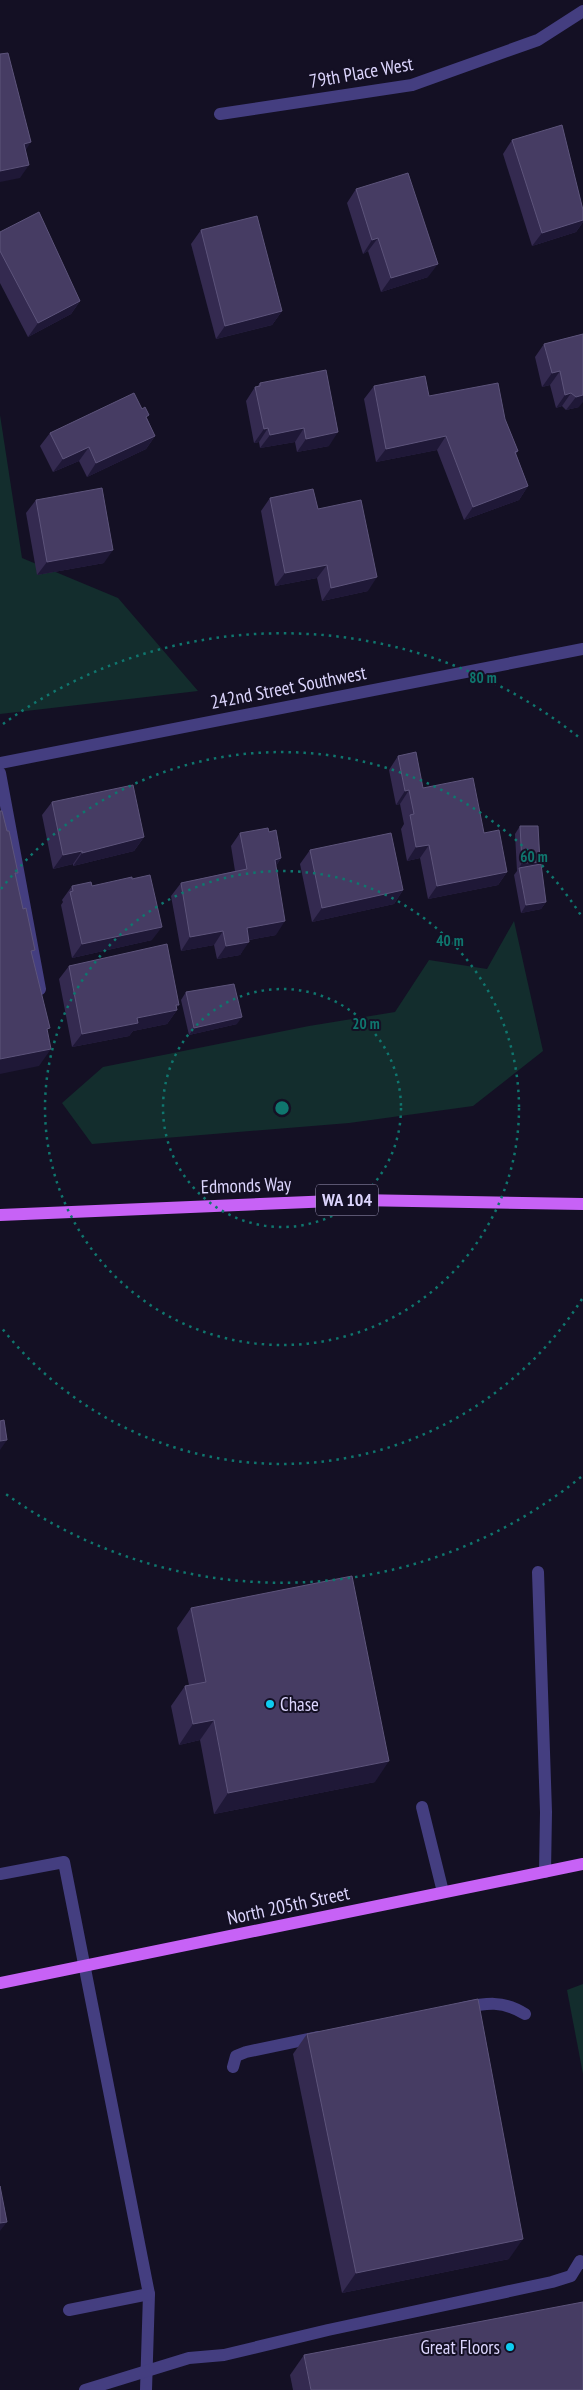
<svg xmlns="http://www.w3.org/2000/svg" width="583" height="2390" viewBox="0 0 583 2390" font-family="'PT Sans Narrow',sans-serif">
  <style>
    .green { fill: #132d2d }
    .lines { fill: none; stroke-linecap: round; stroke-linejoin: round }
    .service { stroke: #443e80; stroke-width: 12 }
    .minor { stroke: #443e80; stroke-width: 12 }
    .primary { stroke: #c762f6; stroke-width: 12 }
    .wall { fill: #342a50 }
    .shaded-wall { fill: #1f1837 }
    .building { fill: #463c63; stroke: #5d547b }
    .ring { fill: none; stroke: #0f766e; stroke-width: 2.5; stroke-dasharray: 2.5 5 }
    .poi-dot { fill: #0eccf0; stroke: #141024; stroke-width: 2 }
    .labels { text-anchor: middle; stroke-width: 4; stroke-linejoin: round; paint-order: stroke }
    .shield { fill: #141024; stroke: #a09abc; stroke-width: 1 }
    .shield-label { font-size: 18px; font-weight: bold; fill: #dcd5fd }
    .street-label { font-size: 19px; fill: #dcd5fd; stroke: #141024 }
    .poi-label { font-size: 19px; fill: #dcd5fd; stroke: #141024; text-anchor: start }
    .centre { fill: #0f766e; stroke: #141024; stroke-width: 2.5 }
    .ring-label { font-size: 15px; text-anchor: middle; font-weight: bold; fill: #0f766e; stroke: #141024; stroke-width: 4; stroke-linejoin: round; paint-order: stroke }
  </style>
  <rect width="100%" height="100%" fill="#141024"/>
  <g class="green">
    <path d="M0,415L22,558L118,598L198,691L0,714Z"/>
    <path d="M514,921L543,1051L473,1106L349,1123L92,1144L62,1103L103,1067L309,1026L395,1012L429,960L487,969Z"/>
    <path d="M583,1984V2074L567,1990Z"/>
  </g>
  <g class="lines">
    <g class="service">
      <path d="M0,773L40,989"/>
      <path d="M538,1572L546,1812L545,1872"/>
      <path d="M422,1807L443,1892"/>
      <path d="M0,1874L64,1862L149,2294L146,2390"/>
      <path d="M462,2008C486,2003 503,2000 525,2014"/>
      <path d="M233,2067L236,2056L246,2052L318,2037"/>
      <path d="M69,2310L149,2294"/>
      <path d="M85,2390L189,2358L224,2355L328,2330L552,2282L571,2276L580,2261L583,2263"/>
    </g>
    <g class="minor">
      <path d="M220,114L412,85L538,40L583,11"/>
      <path d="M0,763L583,649"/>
    </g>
    <g class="primary">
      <path d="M0,1215L357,1200L583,1204"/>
      <path d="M0,1983L583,1864"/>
    </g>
  </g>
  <g class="wall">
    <path d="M512,140L583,210V222L576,232L532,246L503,154Z"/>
    <path d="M356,189L428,277L381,292L368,251L363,254L347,203Z"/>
    <path d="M201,230L282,311L272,325L216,339L191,244Z"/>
    <path d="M0,232L80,301L71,314L28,337L0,283Z"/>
    <path d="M583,334L579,407L566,410L562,406L556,408L550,385L542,387L535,357L544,344Z"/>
    <path d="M260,383L329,446L297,452L295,442L260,448L259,442L254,443L246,401L255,387H257Z"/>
    <path d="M374,386L429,396L505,419L518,451L516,454L528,486L519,500L464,520L437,450L376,462L364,399Z"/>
    <path d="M147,418L155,436L146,449L87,477L79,461L53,472L40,446L50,433Z"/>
    <path d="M270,498L318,509L368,591L322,601L317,578L275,586L261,511Z"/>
    <path d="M36,500L104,563L37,575L26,513Z"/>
    <path d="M398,756L423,788L484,833L507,872L498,885L428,899L420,858L407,861L401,829L404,824L400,804L396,805L389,770Z"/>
    <path d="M52,802L144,837L134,851L73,866V864L53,869L42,815Z"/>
    <path d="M520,826L540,862L539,864L546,902L541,909L521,913L514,875L517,871L515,834Z"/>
    <path d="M269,832L281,858L276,866V935L249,940L240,955L217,959L214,945L181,951L171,896L181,883L235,871L231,846L240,833Z"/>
    <path d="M310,850L403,890L394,904L312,922L300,864Z"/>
    <path d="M72,886L152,940L72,958L61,905L63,902L62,900Z"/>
    <path d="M69,966L176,1008L177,1010L167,1024L133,1031L129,1036L72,1047L59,979Z"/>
    <path d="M186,992L237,1024L189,1035L181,1000Z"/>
    <path d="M191,1608L375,1782L214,1814L200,1740L179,1745L171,1706L185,1686L189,1685L177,1628Z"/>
    <path d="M307,2034L509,2259L342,2293L293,2054Z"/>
    <path d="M304,2355L583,2390H293L290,2375Z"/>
  </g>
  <g class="shaded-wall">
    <path d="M31,142L22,156L24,144Z"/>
    <path d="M29,165L20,178L0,182V171Z"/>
    <path d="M583,220V222L576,232L532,246L542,233Z"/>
    <path d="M378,238L368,251L363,254L372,240Z"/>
    <path d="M438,264L428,277L381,292L391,278Z"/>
    <path d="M80,301L71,314L28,337L38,323Z"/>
    <path d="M282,311L272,325L216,339L225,326Z"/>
    <path d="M560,371L550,385L542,387L552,373Z"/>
    <path d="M571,393L562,406L556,408L565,395Z"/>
    <path d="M583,395V402L579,407L566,410L576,397Z"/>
    <path d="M268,428L259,442L254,443L264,429Z"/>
    <path d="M304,428L295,442L260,448L270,435Z"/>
    <path d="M338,432L329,446L297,452L306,439Z"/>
    <path d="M155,436L146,449L87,477L96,463Z"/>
    <path d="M446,436L437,450L376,462L386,449Z"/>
    <path d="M89,447L79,461L53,472L63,459Z"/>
    <path d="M528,486L519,500L464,520L473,507Z"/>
    <path d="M113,550L104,563L37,575L47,562Z"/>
    <path d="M327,565L317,578L275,586L285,573Z"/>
    <path d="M377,577L368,591L322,601L331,588Z"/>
    <path d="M409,790L400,804L396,805L405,791Z"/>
    <path d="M144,837L134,851L73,866L82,853Z"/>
    <path d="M429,845L420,858L407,861L416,847Z"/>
    <path d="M82,851L73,864L53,869L63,855Z"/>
    <path d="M281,858L272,872L275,860Z"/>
    <path d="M540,862L535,870L519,868L517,871L522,863Z"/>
    <path d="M507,872L498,885L428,899L437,886Z"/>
    <path d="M403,890L394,904L312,922L322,908Z"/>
    <path d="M546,902L541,909L521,913L526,905Z"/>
    <path d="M285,921L276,935L237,942L247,928Z"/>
    <path d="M162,927L152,940L72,958L82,944Z"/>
    <path d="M223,931L214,945L181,951L190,937Z"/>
    <path d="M249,942L240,955L217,959L226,946Z"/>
    <path d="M179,1005L174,1011L177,1010L167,1024L133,1031L129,1036L72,1047L82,1034Z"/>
    <path d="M242,1017L237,1024L189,1035L194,1028Z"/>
    <path d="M51,1049L39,1066L0,1074V1059Z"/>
    <path d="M7,1440L0,1450V1441Z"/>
    <path d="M214,1720L200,1740L179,1745L193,1724Z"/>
    <path d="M389,1761L375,1782L214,1814L228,1793Z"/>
    <path d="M7,2222L0,2231V2223Z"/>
    <path d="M523,2239L509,2259L342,2293L356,2273Z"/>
  </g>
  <g class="building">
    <path d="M8,53L31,142L24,144L29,165L0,171V54Z"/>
    <path d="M562,125L583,210V220L542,233L512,140Z"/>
    <path d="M408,173L438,264L391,278L378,238L372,240L356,189Z"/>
    <path d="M39,212L80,301L38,323L0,251V232Z"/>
    <path d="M257,216L282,311L225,326L201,230Z"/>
    <path d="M583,334V395L576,397L571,393L565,395L560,371L552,373L544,344Z"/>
    <path d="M326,370L338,432L306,439L304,428L270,435L268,428L264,429L255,387L260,386V383Z"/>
    <path d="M425,376L429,396L498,383L505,419L518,451L515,452L528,486L473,507L446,436L386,449L374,386Z"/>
    <path d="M134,393L142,409L145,407L149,415L146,417L155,436L96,463L89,447L63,459L50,433Z"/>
    <path d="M102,488L113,550L47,562L36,500Z"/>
    <path d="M313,489L318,509L361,500L377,577L331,588L327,565L285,573L270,498Z"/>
    <path d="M416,752L423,788L473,778L484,833L499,830L507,872L437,886L429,845L416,847L410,815L414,814L409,790L405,791L398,756Z"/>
    <path d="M133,785L144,837L82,853V851L63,855L52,802Z"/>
    <path d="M0,811H2L7,831H9L18,873H15L23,909L26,908L35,950L31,951L50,1028L47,1029L51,1049L0,1059Z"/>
    <path d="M520,826H538L540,862L522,863Z"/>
    <path d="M268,828L269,832L276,830L281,858L275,860L285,921L247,928L249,942L226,946L223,931L190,937L181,883L247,869L240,833Z"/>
    <path d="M391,833L403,890L322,908L310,850Z"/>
    <path d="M541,864L546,902L526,905L519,868Z"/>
    <path d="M150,875L162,927L82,944L70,892L73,891L72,886L91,882L92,886L132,877V879Z"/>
    <path d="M167,944L179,1005H176L177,1010L137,1018L138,1023L82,1034L69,966Z"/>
    <path d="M234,984L242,1017L194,1028L186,992Z"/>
    <path d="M4,1420L7,1440L0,1441V1421Z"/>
    <path d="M352,1576L389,1761L228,1793L214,1720L193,1724L185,1686L206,1682L191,1608Z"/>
    <path d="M478,1999L523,2239L356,2273L307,2034Z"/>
    <path d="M0,2186L7,2222L0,2223Z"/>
    <path d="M583,2302V2390H311L304,2355Z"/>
  </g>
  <g class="ring">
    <circle cx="282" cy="1108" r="119"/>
    <circle cx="282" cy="1108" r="237"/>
    <path d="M582 1299A356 356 0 0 1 1 1327M1 889A356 356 0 0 1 582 917"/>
    <path d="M581 1477A475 475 0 0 1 3 1492M3 724A475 475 0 0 1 581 739"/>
  </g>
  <g class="poi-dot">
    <circle cx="270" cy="1704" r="5"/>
    <circle cx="510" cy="2347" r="5"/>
  </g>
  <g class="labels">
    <rect class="shield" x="316" y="1184.5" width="62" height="31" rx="4"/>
    <g class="shield-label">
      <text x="347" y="1206">WA 104</text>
    </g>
    <g class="street-label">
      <text transform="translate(361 72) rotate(-10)" y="7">79th Place West</text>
      <text transform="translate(288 687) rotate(-11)" y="7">242nd Street Southwest</text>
      <text transform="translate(246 1185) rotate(-2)" y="7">Edmonds Way</text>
      <text transform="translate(288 1905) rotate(-12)" y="7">North 205th Street</text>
    </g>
    <g class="poi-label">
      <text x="280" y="1711">Chase</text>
      <text x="500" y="2354" text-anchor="end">Great Floors</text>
    </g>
  </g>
  <circle cx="282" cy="1108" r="8" class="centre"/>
  <g class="ring-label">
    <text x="483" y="683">80 m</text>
    <text x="534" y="862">60 m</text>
    <text x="450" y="946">40 m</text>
    <text x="366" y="1029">20 m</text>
  </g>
</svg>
